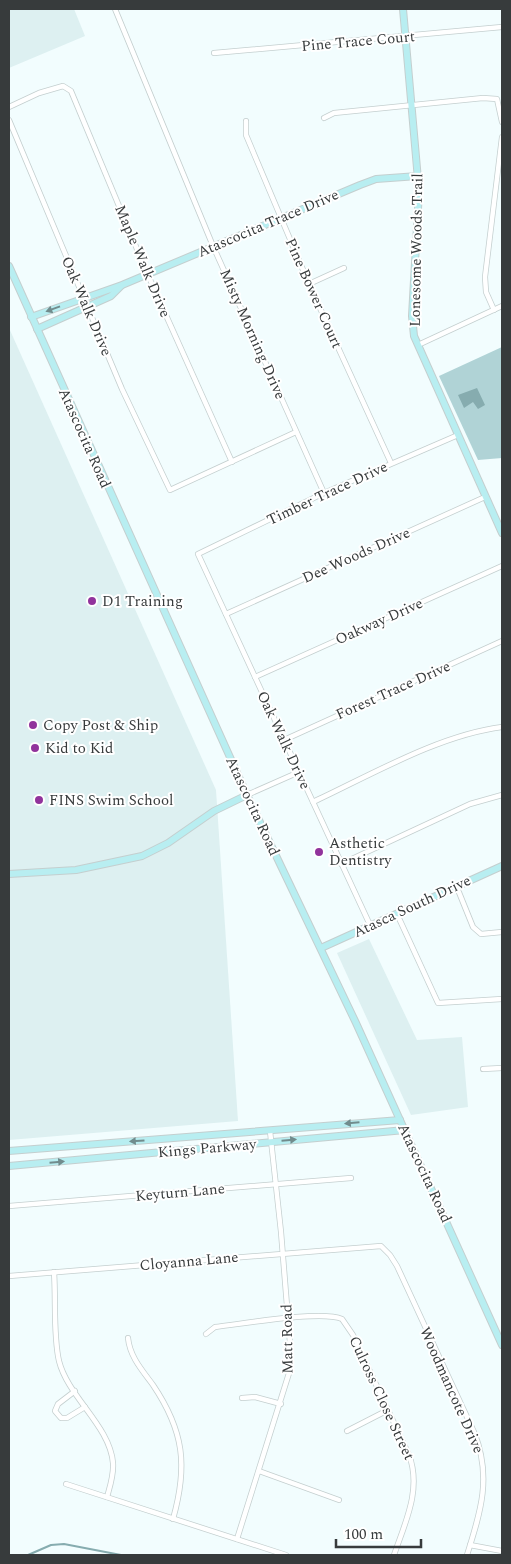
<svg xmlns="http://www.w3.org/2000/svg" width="511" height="1564" viewBox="0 0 511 1564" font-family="Spectral,serif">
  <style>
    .built { fill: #ddf0f1 }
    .green { fill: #b0d3d6 }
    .water { fill: #86acaf }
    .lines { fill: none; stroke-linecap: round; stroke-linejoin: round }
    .stream { stroke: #86acaf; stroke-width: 2 }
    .street-casing { stroke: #c4cfcf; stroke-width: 6 }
    .secondary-casing { stroke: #c4cfcf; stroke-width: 8 }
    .street { stroke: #fff; stroke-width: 4.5 }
    .secondary { stroke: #b8eef1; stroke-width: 6 }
    .oneway { fill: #718c8d }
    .poi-dot { fill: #91339c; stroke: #fff; stroke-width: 2 }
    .labels { text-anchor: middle; stroke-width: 4; stroke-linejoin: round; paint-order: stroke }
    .street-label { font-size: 15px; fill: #373b3c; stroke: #fff }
    .poi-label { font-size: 15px; fill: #373b3c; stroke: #fff; text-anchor: start }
  </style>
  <rect width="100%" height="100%" fill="#f2fdfe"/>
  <g class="built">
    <path d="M9,9H74L85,36L9,68Z"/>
    <path d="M9,328L216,790L238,1121L9,1140Z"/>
    <path d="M369,939L417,1040L462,1037L468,1107L411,1115L337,953Z"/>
  </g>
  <path class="green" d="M502,347V458L478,460L439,376Z"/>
  <path class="water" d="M477,388L485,405L478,409L473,402L464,408L458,395Z"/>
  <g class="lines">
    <path class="stream" d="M28,1555L51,1545L64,1544L121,1555"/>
    <defs>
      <g id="street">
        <path d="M115,9L213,246L324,493"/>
        <path d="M214,53L502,27"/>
        <path d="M9,107L39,93L63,86L71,91L147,273L232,462"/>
        <path d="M324,118L334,113L483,98L497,99L502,122"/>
        <path d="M9,120L122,389L170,490L296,432"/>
        <path d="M246,121V135L309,284L391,463"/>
        <path d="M309,284L344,268"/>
        <path d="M494,310L486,292L485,277L502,137"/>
        <path d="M418,345L502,306"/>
        <path d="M226,614L485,497"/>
        <path d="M255,677L502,566"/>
        <path d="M284,740L502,641"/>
        <path d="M247,795L299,772"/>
        <path d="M313,802C371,775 439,735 502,727"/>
        <path d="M341,864L470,804L502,795"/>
        <path d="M456,885L473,927L481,934L502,932"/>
        <path d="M397,914L438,1003L502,999"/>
        <path d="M370,925L198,554L324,493L458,435"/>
        <path d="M483,1069L502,1068"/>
        <path d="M9,1206L351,1178"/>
        <path d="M54,1272C56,1300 53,1335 59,1361C68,1397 110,1426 113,1463C114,1475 110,1486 107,1497"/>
        <path d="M9,1276L381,1246L390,1255L397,1266L474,1432C492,1476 481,1511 467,1555"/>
        <path d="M206,1334L215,1327C242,1324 321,1310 342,1319L353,1335L409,1455C422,1489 405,1523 394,1555"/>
        <path d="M128,1338C130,1357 142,1370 153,1385C184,1431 188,1466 173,1519"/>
        <path d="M75,1391L58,1404L55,1411L61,1418H67L85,1407"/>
        <path d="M242,1398L255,1397L281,1404"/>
        <path d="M347,1431L388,1410"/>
        <path d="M259,1471L339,1500"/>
        <path d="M66,1484L286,1555"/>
        <path d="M237,1539L290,1370V1343L281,1232L270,1131"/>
        <path d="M470,1545L502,1551"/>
      </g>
      <g id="secondary">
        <path d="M403,9L419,191L412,316L414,336L502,533"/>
        <path d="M9,266L247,795L356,1023L502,1345"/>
        <path d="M31,317L122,285L360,185L376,179L418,176"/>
        <path d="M37,329L111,296L121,286"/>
        <path d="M9,874L76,870L142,856L168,843L214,811L247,795"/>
        <path d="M321,948L502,866"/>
        <path d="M9,1151L400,1120"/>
        <path d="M9,1166L405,1130"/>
      </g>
    </defs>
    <use href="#street" class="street-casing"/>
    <use href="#secondary" class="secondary-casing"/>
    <use href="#street" class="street"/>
    <use href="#secondary" class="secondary"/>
  </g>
  <defs><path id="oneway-solid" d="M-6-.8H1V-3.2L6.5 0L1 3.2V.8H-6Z" transform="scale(1.25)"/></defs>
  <g class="oneway">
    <use href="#oneway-solid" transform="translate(53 309) rotate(160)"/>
    <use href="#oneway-solid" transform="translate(352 1123) rotate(175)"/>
    <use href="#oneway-solid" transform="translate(289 1140) rotate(-5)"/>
    <use href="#oneway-solid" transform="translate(137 1141) rotate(176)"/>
    <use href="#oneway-solid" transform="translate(57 1162) rotate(-5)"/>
  </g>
  <g class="poi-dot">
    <circle cx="92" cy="601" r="5"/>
    <circle cx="33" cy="725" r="5"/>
    <circle cx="35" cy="748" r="5"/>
    <circle cx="39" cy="800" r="5"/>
    <circle cx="319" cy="852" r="5"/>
  </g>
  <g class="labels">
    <g class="street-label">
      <text transform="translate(358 41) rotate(-5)" y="5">Pine Trace Court</text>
      <text transform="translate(268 223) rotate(-23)" y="5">Atascocita Trace Drive</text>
      <text transform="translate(416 250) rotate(-89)" y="5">Lonesome Woods Trail</text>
      <text transform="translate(143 261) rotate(67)" y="5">Maple Walk Drive</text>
      <text transform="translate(314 293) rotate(66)" y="5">Pine Bower Court</text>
      <text transform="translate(87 306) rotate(67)" y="5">Oak Walk Drive</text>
      <text transform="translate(253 334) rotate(66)" y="5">Misty Morning Drive</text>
      <text transform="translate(85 438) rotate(66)" y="5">Atascocita Road</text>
      <text transform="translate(327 493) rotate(-25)" y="5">Timber Trace Drive</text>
      <text transform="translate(356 555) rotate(-24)" y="5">Dee Woods Drive</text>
      <text transform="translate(379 621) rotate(-24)" y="5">Oakway Drive</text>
      <text transform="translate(393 690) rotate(-24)" y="5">Forest Trace Drive</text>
      <text transform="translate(284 740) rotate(65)" y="5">Oak Walk Drive</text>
      <text transform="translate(253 806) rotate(65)" y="5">Atascocita Road</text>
      <text transform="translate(412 906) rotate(-25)" y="5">Atasca South Drive</text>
      <text transform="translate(207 1148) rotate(-5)" y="5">Kings Parkway</text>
      <text transform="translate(425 1173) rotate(65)" y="5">Atascocita Road</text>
      <text transform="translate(180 1192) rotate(-5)" y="5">Keyturn Lane</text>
      <text transform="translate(189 1261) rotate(-5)" y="5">Cloyanna Lane</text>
      <text transform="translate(287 1339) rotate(-91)" y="5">Matt Road</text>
      <text transform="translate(452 1390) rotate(66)" y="5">Woodmancote Drive</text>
      <text transform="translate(382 1398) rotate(65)" y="5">Culross Close Street</text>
    </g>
    <g class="poi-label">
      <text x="102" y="606">D1 Training</text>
      <text x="43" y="730">Copy Post &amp; Ship</text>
      <text x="45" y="753">Kid to Kid</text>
      <text x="49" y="805">FINS Swim School</text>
      <text x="329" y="848">Asthetic<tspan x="329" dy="17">Dentistry</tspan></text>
    </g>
  </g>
  <rect width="511" height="1564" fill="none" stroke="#373b3c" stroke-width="20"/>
  <path d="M336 1539v8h85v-8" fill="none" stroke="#373b3c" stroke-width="2.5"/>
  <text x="344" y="1539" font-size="15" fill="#373b3c" stroke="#ffffff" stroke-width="4" paint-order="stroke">100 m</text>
</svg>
